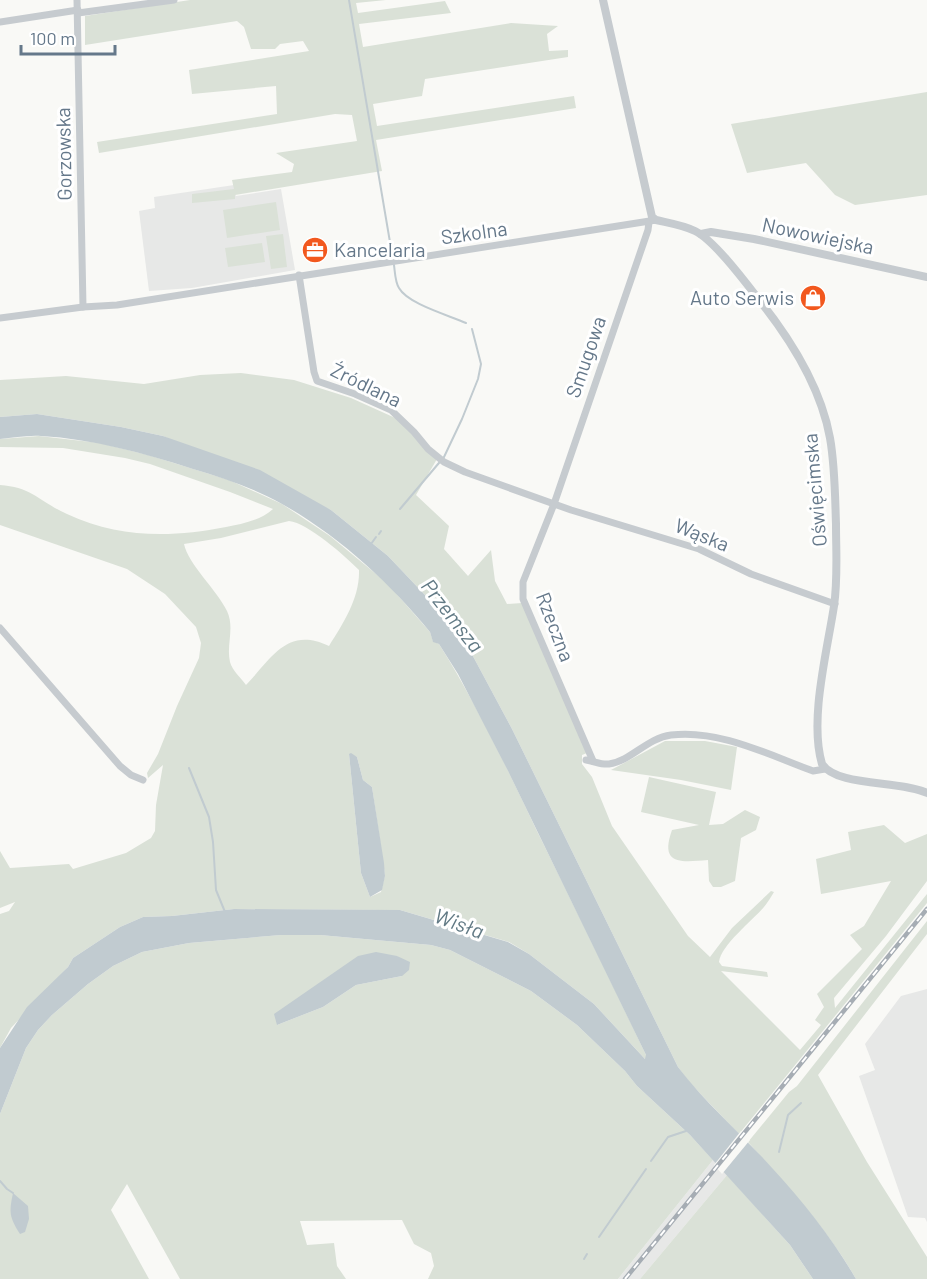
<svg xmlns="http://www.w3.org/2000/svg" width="927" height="1279" viewBox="0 0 927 1279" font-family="Barlow,sans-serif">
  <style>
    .built { fill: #e7e8e7 }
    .green { fill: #dae1d7; fill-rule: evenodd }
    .water { fill: #c1cbd0 }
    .pier { fill: #f9f9f6 }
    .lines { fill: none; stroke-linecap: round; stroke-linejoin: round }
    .stream { stroke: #c1cbd0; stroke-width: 2 }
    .minor { stroke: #c6cbcf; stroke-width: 7 }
    .tertiary { stroke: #c6cbcf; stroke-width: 8 }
    .rail-casing { stroke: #a6adb4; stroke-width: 4.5 }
    .rail { stroke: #fff; stroke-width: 2; stroke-dasharray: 7; stroke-linecap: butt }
    .labels { text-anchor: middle; stroke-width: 6; stroke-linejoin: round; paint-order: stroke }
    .street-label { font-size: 20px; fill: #65788a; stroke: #fff }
    .poi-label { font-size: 20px; fill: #65788a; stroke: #fff; text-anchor: start }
    .water-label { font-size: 21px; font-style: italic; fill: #627a85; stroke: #fff }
  </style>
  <rect width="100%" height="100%" fill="#f9f9f6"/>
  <g class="built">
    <path d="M234,185L236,196L281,189L295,270L192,288L149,291L139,211L155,208L154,197Z"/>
    <path d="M927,989V1222L925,1218L908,1217L859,1076L875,1070L865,1044L901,996Z"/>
    <path d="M713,1160L727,1175L640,1279H618Z"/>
  </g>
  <g class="green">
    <path d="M190,0H386L356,3L358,13L445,1L451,13L359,24L363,47L511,23L558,26L547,34L549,51L568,50V57L425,79L422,96L373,104L377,126L574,96L576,108L376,140L382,171L235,195V199L192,203V194L234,189L232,180L292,172L294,164L276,153L357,141L352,115L335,114L99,153L97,142L277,114L276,86L192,94L189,70L309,51L303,41L280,44L275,49H251L244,27L237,21L85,45V16Z"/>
    <path d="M927,92V195L855,205L835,195L806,163L747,173L731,124Z"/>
    <path d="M276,202L280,230L227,238L223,210Z"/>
    <path d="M283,234L287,267L271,269L266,236Z"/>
    <path d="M262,243L265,262L228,267L225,248Z"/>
    <path d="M241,373L294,380L351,398L402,421L437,459L416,495L449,526L444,549L468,576L491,550L495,581L507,604L522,603L587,753L582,755V764L592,777L612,826L688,936L710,957L732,928L771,891L774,892C771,897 768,902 764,907C752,921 721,945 719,962L722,966L767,972L768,977L721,971L800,1050L821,1025L815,1020L824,1007L817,994L862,949L850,935L864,926L891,881L821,894L816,859L851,850L848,832L884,825L905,843L927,834V881L886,936L834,998L835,1008L927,894V903L739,1134L690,1083L678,1067L512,729L460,632L388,556L331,510L163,436L121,427L37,414L0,417V380L66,376L144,384L200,375Z"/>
    <path d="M39,436L100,443L148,455L229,480L282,504L330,536L387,583L430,632L433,641L439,644C476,703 506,766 536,829C573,904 610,979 646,1055V1060L594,1004L529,954L509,942L400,910H383L234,909L172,916L143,917L120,927L73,958L68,967L11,1028L0,1048V914L9,911L15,902L0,908V851L10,868L69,864L73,869L126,853L151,838L155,831L156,805L163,765L148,778L147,773L158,754L177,706L199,658L201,643L196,627L165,594L127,569L0,525V485C32,487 40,502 67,514C119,538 170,538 226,527C241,524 260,521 273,509L230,492L150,464L125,458L63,448L0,447V439ZM289,521C308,523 345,556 359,570C360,598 343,624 329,646C287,626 272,658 246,685C241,678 232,670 230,662C226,645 235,628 227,611C217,590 188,564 184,544L221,538ZM349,754L357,757L363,780L372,787L385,875L381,892L370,897L361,873Z"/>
    <path d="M665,741H705L737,747L731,790L681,780L611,770Z"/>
    <path d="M649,777L716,792L709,825L723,824L745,810L760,817L756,830L741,838L735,881L721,887H713L709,881L708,860C682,862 659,866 672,830L699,825L641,812Z"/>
    <path d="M927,921V934L818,1075L867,1162L927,1257V1279H856C827,1228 787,1186 748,1142L789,1092L797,1086Z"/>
    <path d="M281,935H320L431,945L450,950L531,991L577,1025L625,1071L637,1086L690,1135L713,1160L618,1279H428L434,1266L431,1253L414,1244L402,1220L300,1221L307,1245L334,1243L337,1266L346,1279H180L127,1184L111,1210L149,1279H0V1114L26,1048L38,1030L52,1015L88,984L113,966L142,952L189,943ZM397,956L402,976L356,985L323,1007L277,1025Z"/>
    <path d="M727,1175L790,1245L813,1279H640Z"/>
  </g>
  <g class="water">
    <path d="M37,414L121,427L163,436L260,470L331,510L388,556L460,632L512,729L678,1067C706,1104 742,1134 773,1169C804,1203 833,1239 856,1279H813L790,1245L690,1135L637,1086L625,1071L577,1025L531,991L450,950L431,945L320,935H281L189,943L142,952L113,966L88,984L52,1015L38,1030L26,1048L0,1114V1048L27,1007L68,967L73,958L120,927L143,917L172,916L234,909L400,910L508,942L529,954L594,1004L645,1059L646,1055L508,771L458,674L439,644L433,642L430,632C389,582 339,536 282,504C254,488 223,478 193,469C143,453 93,439 41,436C28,435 13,438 0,439V417Z"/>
    <path d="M351,753L357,757L363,780L372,787L384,863L385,876L382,890L370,897L361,873L349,754Z"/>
    <path d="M376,952L397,956L410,962L409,970L402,976L356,985L323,1007L277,1025L274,1014L358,956Z"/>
    <path d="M13,1193L28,1206L29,1219L25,1232L20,1234C9,1217 9,1212 13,1193Z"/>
  </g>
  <path class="pier" d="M741,1131L750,1140L722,1174L714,1165Z"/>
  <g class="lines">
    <g class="stream">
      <path d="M349,0L392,254"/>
      <path d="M394,265C395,272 395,282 399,288C408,304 448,315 466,323"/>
      <path d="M400,509L444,457L462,419L478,379L481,364L472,329"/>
      <path d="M379,534L381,531"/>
      <path d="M371,544L376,537"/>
      <path d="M189,768L209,817L213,842L216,890L225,912"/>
      <path d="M779,1152L788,1115L801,1103"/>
      <path d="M651,1161L668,1137L686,1131"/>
      <path d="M0,1181L7,1189L13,1193"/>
      <path d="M599,1237L646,1169"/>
      <path d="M584,1259L587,1254"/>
    </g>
    <g class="minor">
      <path d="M77,0L83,307"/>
      <path d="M78,13L174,0"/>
      <path d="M0,22L78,10"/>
      <path d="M299,275L314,372L317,381L355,394L391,410L414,432L428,449L444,462L465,472L571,510L699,549L751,574L835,604"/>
      <path d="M0,318L83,307L117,305L656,220"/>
      <path d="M0,628L120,766L131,775L143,780"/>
      <path d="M586,760C594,761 601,765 609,764C631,761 647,738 671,735C719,729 769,755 813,771L825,769"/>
      <path d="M593,761L523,599V582L554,504L648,230L649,222"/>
    </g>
    <g class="tertiary">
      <path d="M603,0L652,217L656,220C669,223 683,225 695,231C714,240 746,283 760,301C791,340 821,388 830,438C835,466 835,496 836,524C836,552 838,579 834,606C827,652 809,720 822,764C837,787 900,780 927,793"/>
      <path d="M701,234L711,232L754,239L927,277"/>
    </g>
    <defs>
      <path id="rail" d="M625,1279L927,909"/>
    </defs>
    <use href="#rail" class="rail-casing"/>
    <use href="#rail" class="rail"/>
  </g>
  <defs>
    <symbol id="office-disc" viewBox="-11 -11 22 22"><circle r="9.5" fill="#f2581e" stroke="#fff"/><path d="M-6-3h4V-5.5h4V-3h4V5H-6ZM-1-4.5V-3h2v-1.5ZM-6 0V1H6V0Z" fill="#fff"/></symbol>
    <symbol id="shop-disc" viewBox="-11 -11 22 22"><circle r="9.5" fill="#f2581e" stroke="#fff"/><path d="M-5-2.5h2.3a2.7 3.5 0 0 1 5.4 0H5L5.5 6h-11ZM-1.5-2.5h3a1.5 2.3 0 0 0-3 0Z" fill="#fff"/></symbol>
  </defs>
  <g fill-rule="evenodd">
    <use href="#office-disc" x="300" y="235" width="30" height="30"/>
    <use href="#shop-disc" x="798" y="283" width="30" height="30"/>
  </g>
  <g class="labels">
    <g class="street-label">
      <text transform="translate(64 154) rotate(-91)" y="7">Gorzowska</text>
      <text transform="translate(474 233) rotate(-8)" y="7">Szkolna</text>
      <text transform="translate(818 236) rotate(12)" y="7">Nowowiejska</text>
      <text transform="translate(586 357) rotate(-71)" y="7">Smugowa</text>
      <text transform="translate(366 385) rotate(26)" y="7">Źródlana</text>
      <text transform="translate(815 490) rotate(-95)" y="7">Oświęcimska</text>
      <text transform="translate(702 535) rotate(22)" y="7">Wąska</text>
      <text transform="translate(555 627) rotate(69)" y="7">Rzeczna</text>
    </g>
    <g class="poi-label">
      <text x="334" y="257">Kancelaria</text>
      <text x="794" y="305" text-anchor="end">Auto Serwis</text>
    </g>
    <g class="water-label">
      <text transform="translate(452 616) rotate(52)" y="7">Przemsza</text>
      <text transform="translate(459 924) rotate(20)" y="7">Wisła</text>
    </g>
  </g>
  <path d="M21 45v9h94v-9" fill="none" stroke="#65788a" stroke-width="3"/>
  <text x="30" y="45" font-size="18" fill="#65788a" stroke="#ffffff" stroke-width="4.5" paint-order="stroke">100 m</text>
</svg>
